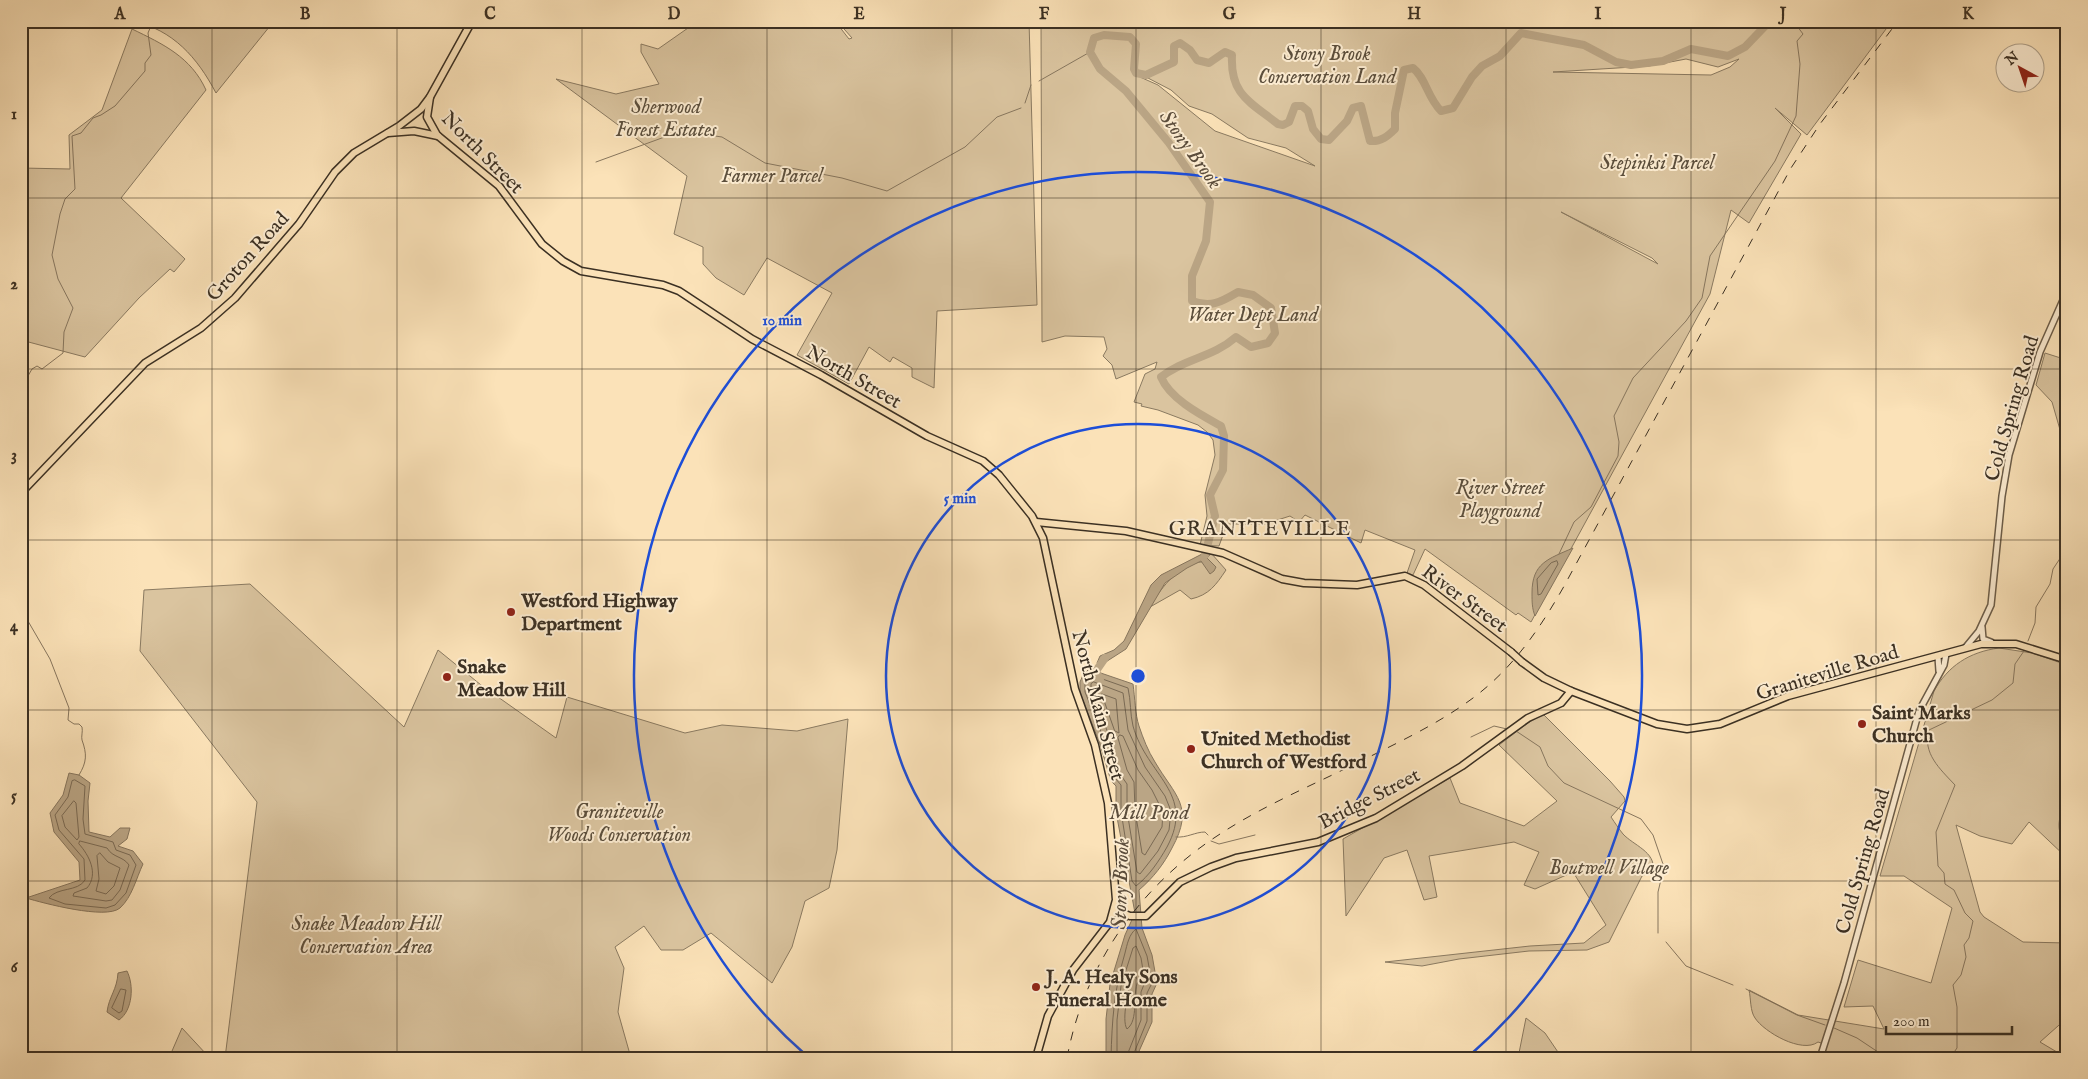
<svg xmlns="http://www.w3.org/2000/svg" width="2088" height="1079" viewBox="0 0 2088 1079" font-family="'IM FELL English',serif">
  <style>
    .green { fill: #dac49f; stroke: #8a7a61; fill-rule: evenodd }
    .water { fill: #baa585; stroke: #87765e }
    .lines { fill: none; stroke-linecap: round; stroke-linejoin: round }
    .shore { stroke: #7a6a54; stroke-width: 1 }
    .stream { stroke: #87765e; stroke-width: 1 }
    .river { stroke: #baa585; stroke-width: 8 }
    .minor-casing { stroke: #6b5c48; stroke-width: 8 }
    .major-casing { stroke: #3b3023; stroke-width: 9 }
    .minor { stroke: #fcecd1; stroke-width: 5 }
    .major { stroke: #fbe2b8; stroke-width: 6 }
    .rail { stroke: #3b3023; stroke-width: 1; stroke-dasharray: 9 9; stroke-linecap: butt }
    .major-bridge-casing { stroke: #3b3023; stroke-width: 9; stroke-linecap: butt }
    .major-bridge { stroke: #fbe2b8; stroke-width: 6 }
    .grid { fill: none; stroke: #3b3023; stroke-width: 1; stroke-opacity: 0.55 }
    .ring { fill: none; stroke: #1d4ed8; stroke-width: 2.5 }
    .poi-dot { fill: #8f2418; stroke: #fcecd1; stroke-width: 2 }
    .labels { text-anchor: middle; stroke-width: 4; stroke-linejoin: round; paint-order: stroke }
    .park-label { font-size: 20px; font-style: italic; fill: #5b4e3c; stroke: #fcecd1 }
    .street-label { font-size: 20px; fill: #3b3023; stroke: #fcecd1 }
    .poi-label { font-size: 20px; font-weight: bold; fill: #3b3023; stroke: #fcecd1; text-anchor: start }
    .water-label { font-size: 21px; font-style: italic; fill: #5b4d3c; stroke: #fcecd1 }
    .neighbourhood-label { font-size: 21px; letter-spacing: 1px; fill: #3b3023; stroke: #fcecd1 }
    .centre { fill: #1d4ed8; stroke: #fcecd1; stroke-width: 2.5 }
    .ring-label { font-size: 15px; text-anchor: middle; font-weight: bold; fill: #1d4ed8; stroke: #fcecd1; stroke-width: 4; stroke-linejoin: round; paint-order: stroke }
    .neatline { fill: none; stroke: #3b3023; stroke-width: 2 }
    .grid-label { font-size: 16px; text-anchor: middle; font-weight: bold; fill: #3b3023 }
  </style>
  <rect width="100%" height="100%" fill="#fbe2b8"/>
  <filter id="stains"><feTurbulence type="fractalNoise" baseFrequency=".004" numOctaves="4"/><feColorMatrix values="0 0 0 0 .2 0 0 0 0 .09 0 0 0 0 .02 0 0 0 .5 -.17"/></filter>
  <radialGradient id="worn" r=".72"><stop offset=".6" stop-color="#630" stop-opacity="0"/><stop offset="1" stop-color="#630" stop-opacity=".3"/></radialGradient>
  <g class="green">
    <path d="M133,21H274L216,93C197,57 173,30 133,21Z"/>
    <path d="M698,21H835L849,39L852,38L837,21H1029L1037,305L937,311L934,388L912,377V368L893,357L890,362L869,347L849,384L797,355L832,293L767,258L744,295L716,278L703,264V247L674,234L687,176L556,79L616,94L659,84L641,52V44L658,49Z"/>
    <path d="M1041,21H1892L1807,135L1775,108L1801,134L1749,223L1731,210L1710,294L1531,622L1518,613L1516,615L1425,549L1413,575L1407,573L1415,550L1365,530L1361,543L1305,515L1299,522L1290,516L1265,524H1227L1219,546L1200,545L1207,516L1205,495L1215,455L1213,440L1207,432L1198,425L1158,410L1141,406L1142,404L1134,402L1145,374L1155,369L1157,362L1116,379L1112,365L1103,356L1107,349L1104,337L1065,336L1042,342ZM1686,59L1718,67L1739,59L1730,67L1711,75L1553,72L1649,66ZM1140,77H1146L1171,90L1189,106L1212,114L1248,138L1286,148L1315,166L1215,131L1158,85ZM1561,212L1652,258L1658,264Z"/>
    <path d="M132,29C163,44 191,57 206,90L121,198L185,259L174,272L170,269L139,298L85,357L21,340V168L70,169L69,135L102,110Z"/>
    <path d="M2045,353L2067,360V454L2052,402L2036,385Z"/>
    <path d="M1211,553L1226,570C1216,585 1209,595 1191,599L1180,590L1150,607C1161,587 1183,559 1208,562L1207,558Z"/>
    <path d="M250,584L404,727L438,650L481,685L556,738L567,697L685,733L722,725L797,731L848,719L837,850L829,888L805,901L792,947L772,983L711,933L683,950H661L644,926L615,947L624,968L618,1012L631,1058H504L499,1055L451,1058L445,1053L437,1058H225L257,802L140,651L144,590Z"/>
    <path d="M1999,648L2032,653L2067,665V858L2029,822L2012,844L1980,836L1956,825L1980,912L1984,917L2023,942L2067,943V1018L2040,1042L2067,1058H1823L1827,1045L1818,1042C1802,1054 1764,1032 1755,1018C1750,1011 1751,999 1749,990L1798,1015L1884,1029L1873,1006L1844,1007L1858,960L1931,983L1952,908L1904,876H1880L1934,691C1948,666 1969,652 1999,648Z"/>
    <path d="M1543,714L1610,781L1624,797L1625,801L1611,817C1615,823 1619,829 1623,834C1633,845 1656,852 1653,870L1642,876L1609,942L1587,950L1529,951L1459,959L1422,966L1385,962L1530,946L1584,943L1606,925L1573,872L1535,889L1524,885L1539,852L1514,842L1429,856L1437,897L1424,900L1407,850L1384,858L1346,916L1343,839L1450,778L1460,803L1524,826L1557,801L1499,745L1528,723Z"/>
    <path d="M1526,1018L1545,1033L1562,1058H1518Z"/>
    <path d="M182,1028L207,1055L205,1058H169Z"/>
  </g>
  <g class="water">
    <path d="M1573,548L1535,616C1532,608 1532,602 1532,593C1532,563 1548,559 1573,548Z"/>
    <path d="M1204,553H1211L1207,558L1216,567L1214,571L1210,574L1201,561L1187,568L1165,583L1126,649L1101,665L1097,663L1100,656L1114,650L1124,641L1151,585L1161,575Z"/>
    <path d="M1089,669L1133,684C1135,698 1135,714 1139,726C1143,738 1148,751 1155,762C1175,796 1195,806 1172,848C1164,864 1153,878 1139,890L1142,928L1152,955L1157,983L1152,994V1022L1136,1058H1106V1019L1110,984L1125,935L1135,913L1116,812V786L1111,781L1100,744L1080,693V682L1083,675Z"/>
    <path d="M69,773L79,775L90,783L88,801L89,832L110,837L120,828H130L127,839L118,846L133,851L143,864C136,879 132,897 120,908C106,920 43,903 26,898L80,880L79,862L54,832L50,813L63,795Z"/>
    <path d="M2067,799V845C2054,831 2059,815 2067,799Z"/>
    <path d="M127,971C134,985 133,1010 119,1020L107,1012C109,996 117,990 118,973Z"/>
  </g>
  <g class="lines">
    <g class="shore">
      <path d="M1557,561L1558,564L1541,594L1538,595L1537,579L1551,563Z"/>
      <path d="M1091,675L1128,688C1131,701 1130,714 1133,726C1147,776 1196,793 1167,847C1159,861 1149,876 1136,886L1132,881L1121,811V785L1115,778L1105,742L1085,692V683Z"/>
      <path d="M1094,682L1123,693L1128,730L1145,767L1165,796L1171,811L1169,830L1158,851L1140,874L1137,872L1127,811V784L1120,774L1111,740L1091,692V684Z"/>
      <path d="M1102,694L1116,699L1119,733L1115,731Z"/>
      <path d="M1120,735L1123,736L1138,770L1152,790L1163,812L1162,827L1145,855L1142,853L1135,810L1134,782L1127,770L1118,738Z"/>
      <path d="M75,780L85,786L83,819L85,834L113,842L116,850L130,855L136,865L126,893L115,905L106,908L65,904L49,898C57,887 78,892 85,880L84,859L59,830L55,815L68,797L72,781Z"/>
      <path d="M74,801L76,803L79,837L77,840L65,827L62,816Z"/>
      <path d="M80,841L107,848C113,858 123,856 129,865L120,890L112,900L106,901L73,896L74,893L87,888C99,874 89,855 79,844Z"/>
      <path d="M100,853L108,862L120,868L114,886L106,894L96,891L99,879L97,856Z"/>
      <path d="M1135,975L1138,981C1132,995 1139,1020 1127,1029C1121,1020 1129,987 1132,976Z"/>
      <path d="M121,989L126,990L122,1011L119,1013L112,1008Z"/>
      <path d="M1111,1058C1112,1020 1114,990 1125,953C1127,945 1129,934 1136,929L1147,956L1152,983L1147,993V1021L1132,1058"/>
      <path d="M1117,1058V1020L1121,986L1133,948L1136,946L1141,958L1145,982L1141,992V1020L1126,1058"/>
    </g>
    <g class="stream">
      <path d="M1039,81L1090,52"/>
      <path d="M1025,103L1031,85"/>
      <path d="M596,162L681,131L722,137L765,163L842,178L887,191L965,147L997,117L1021,108"/>
      <path d="M21,388L32,369L37,366L42,369L63,353L64,332L73,308L58,279L52,255L60,214L65,199L75,189L72,136L81,133L93,118L101,115L115,106L145,71V63L151,55L148,33L153,21"/>
      <path d="M1559,554L1574,522L1591,507L1618,456L1619,442L1614,416L1633,378L1686,321L1702,298L1710,256L1775,161L1796,116L1800,64L1797,41L1803,34L1797,26L1782,21"/>
      <path d="M21,609L50,659L69,708L68,720L74,724H79L82,727C83,731 81,737 82,740C87,754 87,762 79,775"/>
      <path d="M2028,641L2035,623L2036,607L2050,584L2053,569L2061,557L2066,545L2065,537"/>
      <path d="M1516,731L1540,747L1548,766L1564,783L1641,819L1653,835L1664,867L1658,892V933"/>
      <path d="M1471,737L1494,726L1507,729"/>
      <path d="M1176,837C1187,838 1195,832 1205,832L1208,835"/>
      <path d="M1211,841L1219,844L1255,835"/>
      <path d="M21,896L26,898"/>
      <path d="M1666,942L1686,966L1733,985"/>
      <path d="M1746,989L1797,1015L1825,1025"/>
      <path d="M1834,1028L1857,1038L1887,1058"/>
      <path d="M1950,1058L1957,1048V1007L1953,985L1961,975L1966,957L1964,945L1969,938L1973,921L1965,913L1954,890L1945,884L1944,873L1938,866L1936,832L1955,785C1940,769 1922,753 1929,730L1992,700L2013,683L2015,664L2024,651"/>
    </g>
    <g class="river">
      <path d="M1205,555L1215,516L1210,495L1223,470L1224,436L1221,426C1201,415 1170,399 1161,377C1185,358 1212,358 1236,337L1251,347L1268,343L1275,333L1271,308L1253,295L1238,292C1221,302 1211,308 1192,301V276L1206,241L1210,202L1169,143L1126,91L1100,69L1090,52L1094,38L1104,35L1130,37L1136,44L1134,69L1136,73L1146,75L1174,62V46L1180,43L1190,50L1197,60L1209,63L1225,52L1232,55C1230,95 1250,102 1278,124L1283,125L1289,122L1295,106H1302L1308,111L1313,129L1321,139L1329,140L1347,121L1353,108L1361,106L1370,141C1381,142 1388,136 1395,129V113L1404,70L1413,68C1426,78 1427,97 1441,111L1453,108L1472,77L1482,66L1500,56L1521,33L1584,45L1616,62L1631,65L1663,61L1691,49L1728,56L1745,47L1770,21"/>
      <path d="M1100,680L1096,671L1105,658"/>
    </g>
    <defs>
      <g id="minor">
        <path d="M1982,627L1983,639L1991,642"/>
        <path d="M1965,648L1979,631L1991,605L2002,496L2009,455L2040,352L2067,291"/>
        <path d="M1938,657L1939,671"/>
        <path d="M1820,1058L1844,983L1919,711L1944,665L1946,654"/>
      </g>
      <g id="major">
        <path d="M430,97L427,117L437,135L499,186L542,244L563,261L581,271L663,285L679,291L752,339L821,375L927,436L983,461L999,475L1032,516L1043,538L1075,689L1095,745L1108,803L1116,900L1110,922L1073,970L1048,1016L1036,1058"/>
        <path d="M388,133L414,131L438,136"/>
        <path d="M21,493L145,363L201,328L235,298L299,224L335,172L354,153L399,126L421,109L430,97L472,21"/>
        <path d="M1036,522L1126,531L1223,553L1282,579L1304,583L1357,585L1405,576L1424,585L1511,652"/>
        <path d="M1522,662L1544,678L1571,691L1657,724L1687,729L1720,724L1788,696L1981,644H2016L2067,660"/>
        <path d="M1114,910L1130,916H1146L1180,882L1211,867L1236,858L1318,842L1376,818L1462,766L1528,718L1561,703L1571,691"/>
      </g>
    </defs>
    <use href="#minor" class="minor-casing"/>
    <use href="#major" class="major-casing"/>
    <use href="#minor" class="minor"/>
    <use href="#major" class="major"/>
    <path class="rail" d="M1067,1058C1084,966 1139,887 1217,836C1262,806 1313,785 1361,761C1399,742 1438,724 1473,698C1512,669 1539,630 1563,588L1791,168L1820,124L1898,21"/>
    <defs>
      <path id="major-bridge" d="M1511,652L1522,662"/>
    </defs>
    <use href="#major-bridge" class="major-bridge-casing"/>
    <use href="#major-bridge" class="major-bridge"/>
  </g>
  <path class="grid" d="M212,21V1058M397,21V1058M582,21V1058M767,21V1058M952,21V1058M1136,21V1058M1321,21V1058M1506,21V1058M1691,21V1058M1876,21V1058M21,198H2067M21,369H2067M21,540H2067M21,710H2067M21,881H2067"/>
  <g class="ring">
    <circle cx="1138" cy="676" r="252"/>
    <path d="M807 1056A504 504 0 1 1 1469 1056"/>
  </g>
  <g class="poi-dot">
    <circle cx="511" cy="612" r="5"/>
    <circle cx="447" cy="677" r="5"/>
    <circle cx="1862" cy="724" r="5"/>
    <circle cx="1191" cy="749" r="5"/>
    <circle cx="1036" cy="987" r="5"/>
  </g>
  <g class="labels">
    <g class="park-label">
      <text x="1327" y="60">Stony Brook<tspan x="1327" dy="23">Conservation Land</tspan></text>
      <text x="666" y="113">Sherwood<tspan x="666" dy="23">Forest Estates</tspan></text>
      <text x="1657" y="169">Stepinksi Parcel</text>
      <text x="772" y="182">Farmer Parcel</text>
      <text x="1253" y="321">Water Dept Land</text>
      <text x="1500" y="494">River Street<tspan x="1500" dy="23">Playground</tspan></text>
      <text x="619" y="818">Graniteville<tspan x="619" dy="23">Woods Conservation</tspan></text>
      <text x="1609" y="874">Boutwell Village</text>
      <text x="366" y="930">Snake Meadow Hill<tspan x="366" dy="23">Conservation Area</tspan></text>
    </g>
    <g class="street-label">
      <text transform="translate(483 152) rotate(45)" y="7">North Street</text>
      <text transform="translate(247 256) rotate(-48)" y="7">Groton Road</text>
      <text transform="translate(854 376) rotate(30)" y="7">North Street</text>
      <text transform="translate(2011 408) rotate(-74)" y="7">Cold Spring Road</text>
      <text transform="translate(1465 598) rotate(36)" y="7">River Street</text>
      <text transform="translate(1827 672) rotate(-17)" y="7">Graniteville Road</text>
      <text transform="translate(1099 705) rotate(75)" y="7">North Main Street</text>
      <text transform="translate(1369 798) rotate(-27)" y="7">Bridge Street</text>
      <text transform="translate(1862 861) rotate(-74)" y="7">Cold Spring Road</text>
    </g>
    <g class="poi-label">
      <text x="521" y="607">Westford Highway<tspan x="521" dy="23">Department</tspan></text>
      <text x="457" y="673">Snake<tspan x="457" dy="23">Meadow Hill</tspan></text>
      <text x="1872" y="719">Saint Marks<tspan x="1872" dy="23">Church</tspan></text>
      <text x="1201" y="745">United Methodist<tspan x="1201" dy="23">Church of Westford</tspan></text>
      <text x="1046" y="983">J. A. Healy Sons<tspan x="1046" dy="23">Funeral Home</tspan></text>
    </g>
    <g class="water-label">
      <text transform="translate(1191 149) rotate(54)" y="7">Stony Brook</text>
      <text x="1149" y="819">Mill Pond</text>
      <text transform="translate(1120 884) rotate(-88)" y="7">Stony Brook</text>
    </g>
    <g class="neighbourhood-label">
      <text x="1260" y="535">GRANITEVILLE</text>
    </g>
  </g>
  <circle cx="1138" cy="676" r="8" class="centre"/>
  <g class="ring-label">
    <text x="782" y="325">10 min</text>
    <text x="960" y="503">5 min</text>
  </g>
  <rect width="2088" height="1079" fill="none" stroke="#fbe2b8" stroke-width="55"/>
  <g transform="translate(2020 68) rotate(320)"><circle r="24" fill="#fcecd1" stroke="#afa18b"/>
  <path d="M0-4L9 19L0 12L-9 19Z" fill="#8f2418"/>
  <text y="-8" font-size="14" font-weight="bold" text-anchor="middle" fill="#3b3023">N</text>
  </g>
  <path d="M1886 1026v8h126v-8" fill="none" stroke="#3b3023" stroke-width="2.5"/>
  <text x="1893" y="1026" font-size="15" fill="#3b3023" stroke="#fcecd1" stroke-width="4" paint-order="stroke">200 m</text>
  <rect x="28" y="28" width="2032" height="1024" class="neatline"/>
  <g class="grid-label">
    <text x="120" y="19">A</text>
    <text x="305" y="19">B</text>
    <text x="490" y="19">C</text>
    <text x="674" y="19">D</text>
    <text x="859" y="19">E</text>
    <text x="1044" y="19">F</text>
    <text x="1229" y="19">G</text>
    <text x="1414" y="19">H</text>
    <text x="1598" y="19">I</text>
    <text x="1783" y="19">J</text>
    <text x="1968" y="19">K</text>
    <text x="14" y="119">1</text>
    <text x="14" y="289">2</text>
    <text x="14" y="460">3</text>
    <text x="14" y="631">4</text>
    <text x="14" y="801">5</text>
    <text x="14" y="972">6</text>
  </g>
  <rect width="100%" height="100%" filter="url(#stains)"/>
  <rect width="100%" height="100%" fill="url(#worn)"/>
</svg>
